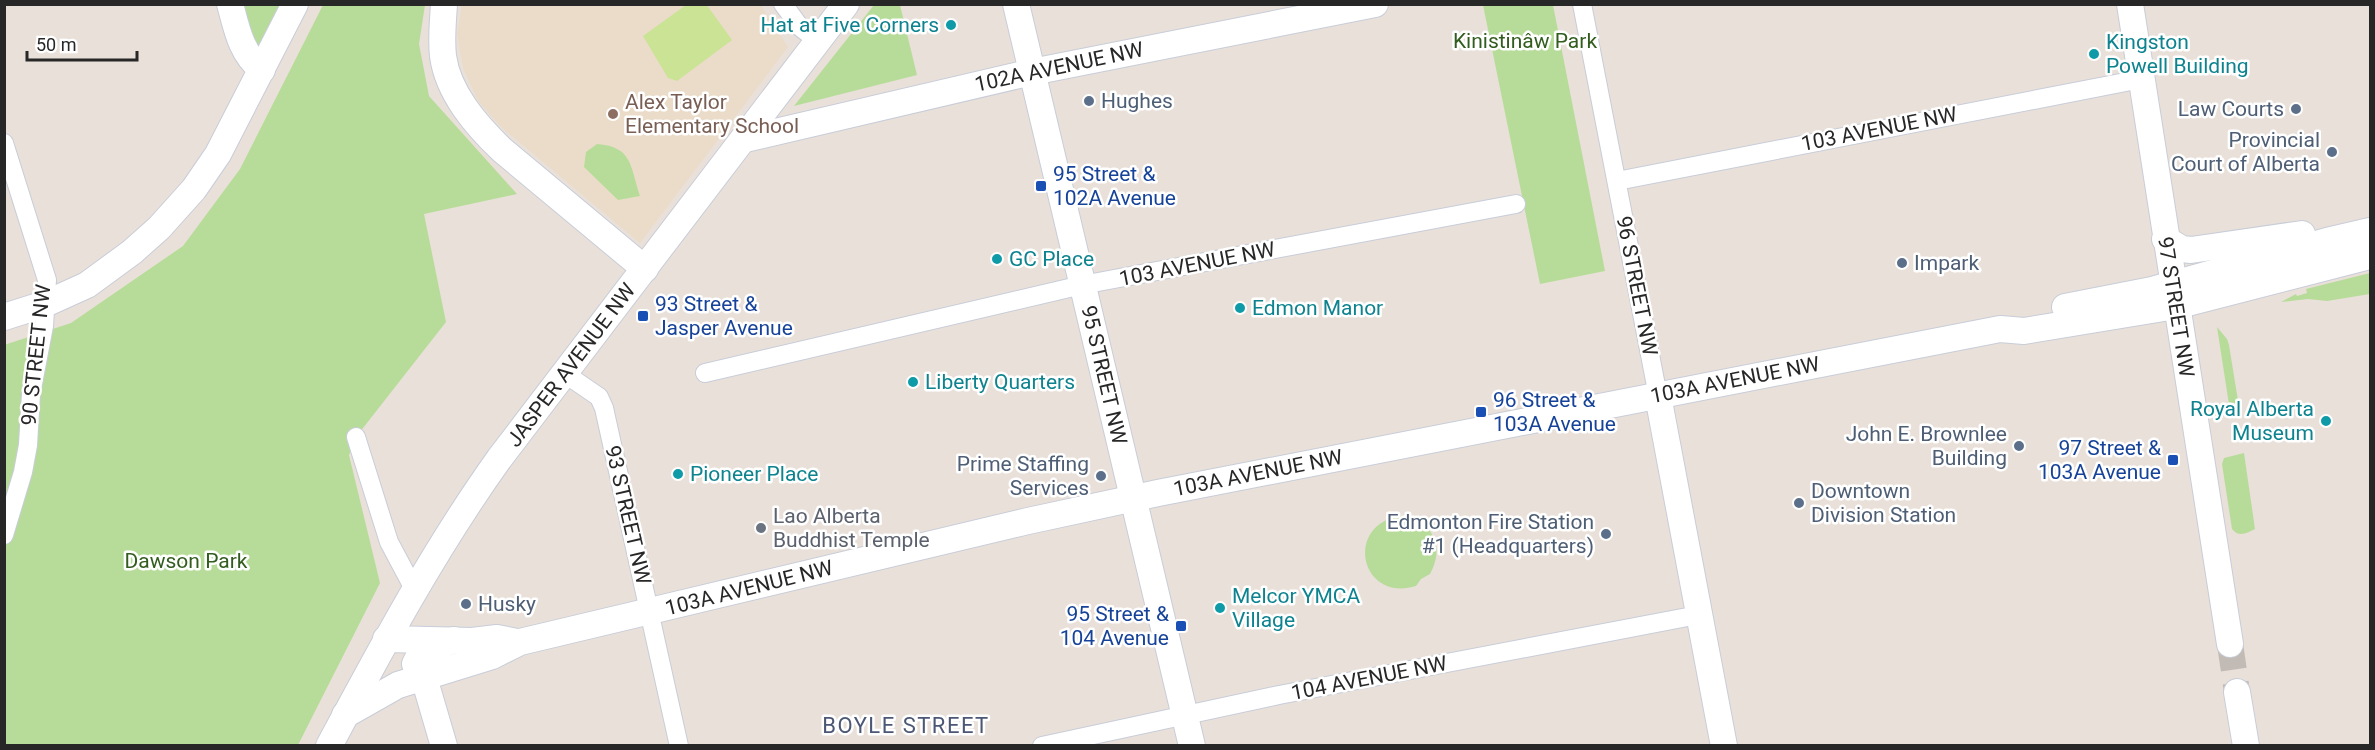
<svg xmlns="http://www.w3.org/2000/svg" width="2375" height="750" viewBox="0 0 2375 750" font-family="Roboto,sans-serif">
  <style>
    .education { fill: #eadcc9 }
    .green { fill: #b7dc99 }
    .pitch { fill: #cae395 }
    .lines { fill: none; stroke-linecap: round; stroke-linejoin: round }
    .secondary-tunnel { stroke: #c2bbb5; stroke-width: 26; stroke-dasharray: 26 13; stroke-linecap: butt }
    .street-casing { stroke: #c8cdd8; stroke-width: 20 }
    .secondary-casing { stroke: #c8cdd8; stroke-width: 28 }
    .street { stroke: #fff; stroke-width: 18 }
    .secondary { stroke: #fff; stroke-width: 26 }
    .culture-dot { fill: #0f9aa8; stroke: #fff; stroke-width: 2 }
    .service-dot { fill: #5c6f8a; stroke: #fff; stroke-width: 2 }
    .education-dot { fill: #8d6e63; stroke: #fff; stroke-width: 2 }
    .transit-dot { fill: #1a4fb4; stroke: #fff; stroke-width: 2 }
    .worship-dot { fill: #6b7280; stroke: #fff; stroke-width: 2 }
    .labels { text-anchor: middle; stroke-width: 5; stroke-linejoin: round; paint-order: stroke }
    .culture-label { font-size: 21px; fill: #0d838f; stroke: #fff; text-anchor: start }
    .park-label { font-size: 21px; fill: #325d1e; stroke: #fff }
    .street-label { font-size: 21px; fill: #272727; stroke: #fff }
    .service-label { font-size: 21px; fill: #4e5e75; stroke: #fff; text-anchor: end }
    .education-label { font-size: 21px; fill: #785e54; stroke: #fff; text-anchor: start }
    .transit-label { font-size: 21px; fill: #164399; stroke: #fff; text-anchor: start }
    .worship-label { font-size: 21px; fill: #5b616d; stroke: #fff; text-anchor: start }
    .neighbourhood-label { font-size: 22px; letter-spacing: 1.5px; fill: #4b5774; stroke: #fff }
  </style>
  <rect width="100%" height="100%" fill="#e9e0d9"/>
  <path class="education" d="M760,4L788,47L640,243L501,127L478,101L463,68L457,34L462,5Z"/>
  <g class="green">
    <path d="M242,5H285L260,47L254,44Z"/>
    <path d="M323,5H425L419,44L429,96L517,194L424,214L446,322L356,437L349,455L380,583L298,745H5L4,345L71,323L183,246L240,169Z"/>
    <path d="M874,5H900L917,75L794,106Z"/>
    <path d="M1483,5H1553L1605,271L1540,284Z"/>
    <path d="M597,144C633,147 630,166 640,196L618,200L584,167L586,152Z"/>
    <path d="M2370,273V294L2327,301L2308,299L2281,302L2296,294L2297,296L2307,293L2306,289Z"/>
    <path d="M2217,327L2227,339L2229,345L2240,413L2234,417L2230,411Z"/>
    <path d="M2244,453L2255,529C2247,533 2239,538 2232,529L2222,464L2224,458Z"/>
    <path d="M1399,516C1432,519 1446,546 1430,574L1421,579L1416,586C1362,603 1343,527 1399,516Z"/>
  </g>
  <path class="pitch" d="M706,4L732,40L677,81L668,78L643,36L686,5Z"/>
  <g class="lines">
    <path class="secondary-tunnel" d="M2230,644L2237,692"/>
    <defs>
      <g id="street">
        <path d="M783,4L800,27L818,41"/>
        <path d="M1582,4L1658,396"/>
        <path d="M4,143L47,280L44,326L31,394L28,445L23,472L4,535"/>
        <path d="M1617,181L2141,79"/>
        <path d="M564,373L599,397L604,408L679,746"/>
        <path d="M705,373L1082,285L1516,204"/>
        <path d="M356,437L389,542L414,589"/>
        <path d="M1042,746L1279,695L1698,615"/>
      </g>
      <g id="secondary">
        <path d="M230,4C237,30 241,53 262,70"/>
        <path d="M444,4C443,21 441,39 443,56C448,93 476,125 502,150L645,269"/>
        <path d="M1016,4L1192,746"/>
        <path d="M2130,4L2230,644"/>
        <path d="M745,139L1032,72L1375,4"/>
        <path d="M2165,239L2182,249L2191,250L2302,234"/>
        <path d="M2065,307L2152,290L2327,241L2370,231"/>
        <path d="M4,317L45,304L87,285L132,252L159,228L194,189L218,154L295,4"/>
        <path d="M1658,396L1724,746"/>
        <path d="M386,639L472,641L497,638L517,642"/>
        <path d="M2237,692L2246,746"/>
        <path d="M345,715L398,685L492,656L520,642L1028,521L1158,493L2000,329L2024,331L2176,306L2370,256"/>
        <path d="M329,746C382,647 434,550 499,459L846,4"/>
        <path d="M444,746L427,688L420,678L415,664L420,654L454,640"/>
      </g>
    </defs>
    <use href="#street" class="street-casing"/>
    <use href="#secondary" class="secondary-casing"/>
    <use href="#street" class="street"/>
    <use href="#secondary" class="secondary"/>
  </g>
  <g class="culture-dot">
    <circle cx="951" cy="25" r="6"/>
    <circle cx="2094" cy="54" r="6"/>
    <circle cx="997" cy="259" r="6"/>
    <circle cx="1240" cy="308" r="6"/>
    <circle cx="913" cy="382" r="6"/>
    <circle cx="2326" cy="421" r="6"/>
    <circle cx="678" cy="474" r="6"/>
    <circle cx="1220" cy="608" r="6"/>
  </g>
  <g class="service-dot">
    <circle cx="1089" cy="101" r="6"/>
    <circle cx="2296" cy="109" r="6"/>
    <circle cx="2332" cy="152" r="6"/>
    <circle cx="1902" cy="263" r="6"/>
    <circle cx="2019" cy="446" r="6"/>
    <circle cx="1101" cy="476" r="6"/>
    <circle cx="1799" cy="503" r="6"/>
    <circle cx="1606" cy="534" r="6"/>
    <circle cx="466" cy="604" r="6"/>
  </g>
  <circle class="education-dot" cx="613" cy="114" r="6"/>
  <g class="transit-dot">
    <rect x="1035" y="180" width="12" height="12" rx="3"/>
    <rect x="637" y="310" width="12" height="12" rx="3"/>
    <rect x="1475" y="406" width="12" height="12" rx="3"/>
    <rect x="2167" y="454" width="12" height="12" rx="3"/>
    <rect x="1175" y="620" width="12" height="12" rx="3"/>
  </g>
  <circle class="worship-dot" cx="761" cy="528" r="6"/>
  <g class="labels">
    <g class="culture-label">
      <text x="939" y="32" text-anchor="end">Hat at Five Corners</text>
      <text x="2106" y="49">Kingston<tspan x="2106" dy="24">Powell Building</tspan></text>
      <text x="1009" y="266">GC Place</text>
      <text x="1252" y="315">Edmon Manor</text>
      <text x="925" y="389">Liberty Quarters</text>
      <text x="2314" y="416" text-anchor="end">Royal Alberta<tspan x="2314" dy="24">Museum</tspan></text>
      <text x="690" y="481">Pioneer Place</text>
      <text x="1232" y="603">Melcor YMCA<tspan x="1232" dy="24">Village</tspan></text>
    </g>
    <g class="park-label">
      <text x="1525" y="48">Kinistinâw Park</text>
      <text x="186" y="568">Dawson Park</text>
    </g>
    <g class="street-label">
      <text transform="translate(1059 67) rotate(-12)" y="7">102A AVENUE NW</text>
      <text transform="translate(1879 129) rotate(-11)" y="7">103 AVENUE NW</text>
      <text transform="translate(1197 264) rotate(-11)" y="7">103 AVENUE NW</text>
      <text transform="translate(1637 286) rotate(79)" y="7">96 STREET NW</text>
      <text transform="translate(2176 307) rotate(81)" y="7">97 STREET NW</text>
      <text transform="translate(36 355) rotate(-84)" y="7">90 STREET NW</text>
      <text transform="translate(571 365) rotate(-53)" y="7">JASPER AVENUE NW</text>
      <text transform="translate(1104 375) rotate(77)" y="7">95 STREET NW</text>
      <text transform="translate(1735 380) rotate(-11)" y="7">103A AVENUE NW</text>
      <text transform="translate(1258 473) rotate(-11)" y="7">103A AVENUE NW</text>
      <text transform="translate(628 515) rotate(77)" y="7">93 STREET NW</text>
      <text transform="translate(749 588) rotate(-14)" y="7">103A AVENUE NW</text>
      <text transform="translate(1369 678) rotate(-11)" y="7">104 AVENUE NW</text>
    </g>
    <g class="service-label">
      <text x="1101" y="108" text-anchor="start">Hughes</text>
      <text x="2284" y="116">Law Courts</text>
      <text x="2320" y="147">Provincial<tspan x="2320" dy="24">Court of Alberta</tspan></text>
      <text x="1914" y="270" text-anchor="start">Impark</text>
      <text x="2007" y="441">John E. Brownlee<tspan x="2007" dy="24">Building</tspan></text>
      <text x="1089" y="471">Prime Staffing<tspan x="1089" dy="24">Services</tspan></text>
      <text x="1811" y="498" text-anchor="start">Downtown<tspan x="1811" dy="24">Division Station</tspan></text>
      <text x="1594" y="529">Edmonton Fire Station<tspan x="1594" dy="24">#1 (Headquarters)</tspan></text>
      <text x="478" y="611" text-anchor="start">Husky</text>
    </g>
    <g class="education-label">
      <text x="625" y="109">Alex Taylor<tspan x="625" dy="24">Elementary School</tspan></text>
    </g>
    <g class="transit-label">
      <text x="1053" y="181">95 Street &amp;<tspan x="1053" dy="24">102A Avenue</tspan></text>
      <text x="655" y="311">93 Street &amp;<tspan x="655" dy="24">Jasper Avenue</tspan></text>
      <text x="1493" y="407">96 Street &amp;<tspan x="1493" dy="24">103A Avenue</tspan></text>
      <text x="2161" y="455" text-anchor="end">97 Street &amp;<tspan x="2161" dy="24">103A Avenue</tspan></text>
      <text x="1169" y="621" text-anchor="end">95 Street &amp;<tspan x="1169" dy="24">104 Avenue</tspan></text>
    </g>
    <g class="worship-label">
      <text x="773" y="523">Lao Alberta<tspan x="773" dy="24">Buddhist Temple</tspan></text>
    </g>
    <g class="neighbourhood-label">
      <text x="906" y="733">BOYLE STREET</text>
    </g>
  </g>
  <rect width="2375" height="750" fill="none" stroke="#272727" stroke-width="12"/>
  <path d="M27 51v9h110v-9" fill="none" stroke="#272727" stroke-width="3"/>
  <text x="36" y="51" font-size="18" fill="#272727" stroke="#ffffff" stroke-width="4.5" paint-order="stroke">50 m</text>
</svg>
